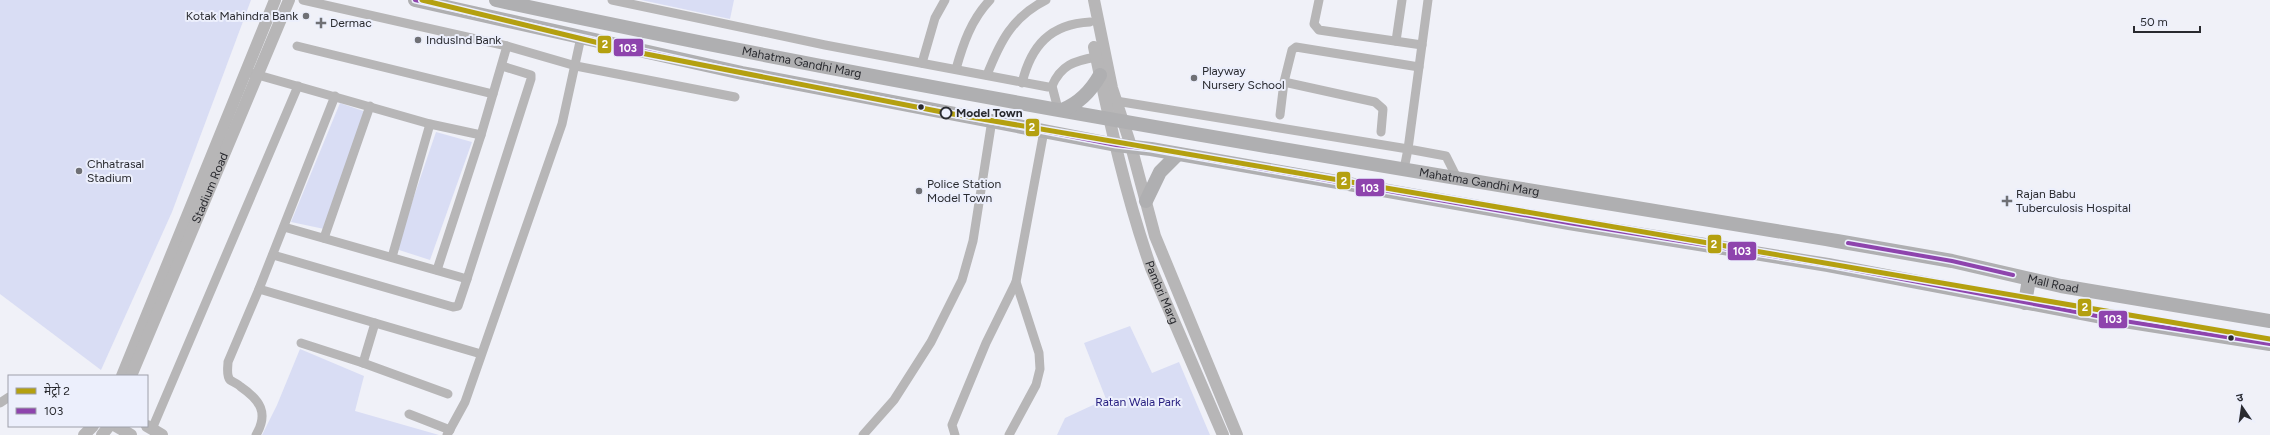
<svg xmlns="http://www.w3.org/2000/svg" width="2270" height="435" viewBox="0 0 2270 435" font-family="Figtree,'Noto Sans Devanagari',sans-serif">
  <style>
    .green { fill: #d9ddf4 }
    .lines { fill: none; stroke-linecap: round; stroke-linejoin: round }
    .street { stroke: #b7b6b7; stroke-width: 9 }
    .secondary { stroke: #b7b6b7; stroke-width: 12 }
    .primary { stroke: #afafb1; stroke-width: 14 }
    .bus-1-casing { stroke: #eceffc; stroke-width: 7 }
    .bus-1 { stroke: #8e44ad; stroke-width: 4 }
    .metro-1-casing { stroke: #eceffc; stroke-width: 8 }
    .metro-1 { stroke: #b4a010; stroke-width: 5 }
    .poi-dot { fill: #6f7075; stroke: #eceffc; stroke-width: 1.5 }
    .bus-dot { fill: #292a2f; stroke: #eceffc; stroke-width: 1.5 }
    .stop-dot { fill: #eceffc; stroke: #292a2f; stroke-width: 2 }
    .labels { text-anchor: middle; stroke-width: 4; stroke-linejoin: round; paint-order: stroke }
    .poi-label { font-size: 12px; fill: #292a2f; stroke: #eceffc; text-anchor: start }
    .street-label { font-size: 12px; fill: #292a2f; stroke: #eceffc }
    .stop-label { font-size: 12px; font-weight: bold; fill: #292a2f; stroke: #eceffc; text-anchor: start }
    .park-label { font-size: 12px; fill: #282081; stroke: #eceffc }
    .line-badge { stroke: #eceffc; stroke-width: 1.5 }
    .badge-label { font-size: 11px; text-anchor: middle; font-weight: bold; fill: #fff }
  </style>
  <rect width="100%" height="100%" fill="#f0f1f8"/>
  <g class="green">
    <path d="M0,0H251L172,212L101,370L0,294Z"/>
    <path d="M641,0H734L730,19Z"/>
    <path d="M340,103L369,113L329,230L291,222Z"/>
    <path d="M436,132L472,142L430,260L396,249Z"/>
    <path d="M1130,326L1152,373L1179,362L1210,435H1057L1065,418L1106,399L1084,343Z"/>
    <path d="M300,349L364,376L355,411L439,435H262L277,405Z"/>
  </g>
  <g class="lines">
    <g class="street">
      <path d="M303,0L507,46L576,66L735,97"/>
      <path d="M612,0L825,45L1048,87L1052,86C1061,65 1074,61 1096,57"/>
      <path d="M1319,0L1314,24L1319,30L1422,45"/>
      <path d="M1428,0L1408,149L1446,156L1457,178"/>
      <path d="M1396,41L1402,0"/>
      <path d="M297,46L493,94"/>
      <path d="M922,63L935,18L945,0"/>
      <path d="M956,69C963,44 971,20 990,0"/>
      <path d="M251,73L430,124L481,135L507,46"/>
      <path d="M987,75C1000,42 1012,17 1046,0"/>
      <path d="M1284,82L1375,102L1383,109L1381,132"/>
      <path d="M1022,83C1031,46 1050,24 1090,22"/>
      <path d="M1052,86L1058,109"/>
      <path d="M1116,101L1408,149L1404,169"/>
      <path d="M1280,115L1284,82L1292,50L1296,47L1419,67"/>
      <path d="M284,227L467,279L531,79V75L502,66"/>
      <path d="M324,238L370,106"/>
      <path d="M273,255L453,307L458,306L467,279"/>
      <path d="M392,257L430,124"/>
      <path d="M437,270L481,135"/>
      <path d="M259,289L481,354"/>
      <path d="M375,323L363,363L448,394"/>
      <path d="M301,343L363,363"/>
      <path d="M0,403L9,397"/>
      <path d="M409,414L450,430"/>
      <path d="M152,429L298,86"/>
      <path d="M256,435C269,413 260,400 241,387C238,384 233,382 230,380C226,375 228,367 228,362L259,289L335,96"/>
      <path d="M447,435L465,402L562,124L581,37"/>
      <path d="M863,435L894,400L931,342L962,280L973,241L992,120"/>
      <path d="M955,435L952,425L986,343L1016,282"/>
      <path d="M1009,435L1036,385L1040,369L1039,353L1016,282L1044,131"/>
    </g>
    <g class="secondary">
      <path d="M1094,0L1112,88L1131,146L1155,236L1237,435"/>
      <path id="s1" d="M1094,47C1109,120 1126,197 1151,268L1223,435"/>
      <path d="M122,376L275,0"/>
      <path id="s2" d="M131,376L289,0"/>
      <path d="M116,426L131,435"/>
      <path d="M147,426L162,435"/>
      <path d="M84,435L93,426"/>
      <path d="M102,435L109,426"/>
    </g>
    <g class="primary">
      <path d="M415,0L742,73L1116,145L1151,149L1569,223L1828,265L2118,320L2270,344"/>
      <path id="s3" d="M496,0C940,96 1389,167 1837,241L1952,261L2061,286L2270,321"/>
      <path d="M1062,110C1080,103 1091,91 1100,75"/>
      <path d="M1146,201L1160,172L1178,154"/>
      <path d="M2025,303L2029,279"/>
    </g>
    <defs>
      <g id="bus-1">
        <path d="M415,0L742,73L1116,145L1151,149L1569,223L1828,265L2118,320L2270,344"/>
        <path d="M1848,243L1952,261L2013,275"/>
      </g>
    </defs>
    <use href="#bus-1" class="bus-1-casing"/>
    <use href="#bus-1" class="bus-1"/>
    <defs>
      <path id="metro-1" d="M422,0L636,52L947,113L2270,339"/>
    </defs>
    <use href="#metro-1" class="metro-1-casing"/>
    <use href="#metro-1" class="metro-1"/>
  </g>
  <g class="poi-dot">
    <circle cx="306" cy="16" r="4"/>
    <path d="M319 17h4v4h4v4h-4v4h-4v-4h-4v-4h4z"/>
    <circle cx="418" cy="40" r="4"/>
    <circle cx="1194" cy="78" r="4"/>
    <circle cx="79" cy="171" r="4"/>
    <circle cx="919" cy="191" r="4"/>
    <path d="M2005 195h4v4h4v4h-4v4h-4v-4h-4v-4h4z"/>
  </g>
  <g class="bus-dot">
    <circle cx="921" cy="107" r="3.5"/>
    <circle cx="2231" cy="338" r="3.5"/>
  </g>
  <circle class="stop-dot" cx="946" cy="113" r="5.5"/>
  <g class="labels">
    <g class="poi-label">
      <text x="298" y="20" text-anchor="end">Kotak Mahindra Bank</text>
      <text x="330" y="27">Dermac</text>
      <text x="426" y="44">IndusInd Bank</text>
      <text x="1202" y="75">Playway<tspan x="1202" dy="14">Nursery School</tspan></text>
      <text x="87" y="168">Chhatrasal<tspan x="87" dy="14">Stadium</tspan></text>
      <text x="927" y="188">Police Station<tspan x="927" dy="14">Model Town</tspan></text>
      <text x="2016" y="198">Rajan Babu<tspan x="2016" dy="14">Tuberculosis Hospital</tspan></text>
    </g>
    <g class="street-label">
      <text dy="4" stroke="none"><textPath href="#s3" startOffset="312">Mahatma Gandhi Marg</textPath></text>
      <text dy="4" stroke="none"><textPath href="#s3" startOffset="1000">Mahatma Gandhi Marg</textPath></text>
      <text dy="4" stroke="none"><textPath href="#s2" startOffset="204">Stadium Road</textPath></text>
      <text dy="4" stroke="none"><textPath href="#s3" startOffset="1583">Mall Road</textPath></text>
      <text dy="4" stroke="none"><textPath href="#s1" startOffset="255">Pambri Marg</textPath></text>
    </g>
    <g class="stop-label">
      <text x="956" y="117">Model Town</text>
    </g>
    <g class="park-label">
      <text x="1138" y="406">Ratan Wala Park</text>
    </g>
  </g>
  <g class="line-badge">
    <rect x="597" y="35" width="15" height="19" rx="4" fill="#b4a010"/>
    <rect x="613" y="38" width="31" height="19" rx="4" fill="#8e44ad"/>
    <rect x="1025" y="118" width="15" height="19" rx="4" fill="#b4a010"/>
    <rect x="1336" y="171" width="15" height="19" rx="4" fill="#b4a010"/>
    <rect x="1355" y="178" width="30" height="19" rx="4" fill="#8e44ad"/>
    <rect x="1707" y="234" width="15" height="20" rx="4" fill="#b4a010"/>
    <rect x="1727" y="241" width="30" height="20" rx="4" fill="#8e44ad"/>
    <rect x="2077" y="298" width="15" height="19" rx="4" fill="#b4a010"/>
    <rect x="2098" y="310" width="30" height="19" rx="4" fill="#8e44ad"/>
  </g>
  <g class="badge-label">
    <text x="605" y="48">2</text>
    <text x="628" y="52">103</text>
    <text x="1032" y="131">2</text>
    <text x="1344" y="185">2</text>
    <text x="1370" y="192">103</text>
    <text x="1714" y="248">2</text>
    <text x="1742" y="255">103</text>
    <text x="2085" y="311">2</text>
    <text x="2113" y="323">103</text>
  </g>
  <rect x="8" y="375" width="140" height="52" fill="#eceffc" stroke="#9ea0aa"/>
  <rect x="16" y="388" width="20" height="6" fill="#b4a010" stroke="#9ea0aa"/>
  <text x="44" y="395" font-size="12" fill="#292a2f">मेट्रो 2</text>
  <rect x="16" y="408" width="20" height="6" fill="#8e44ad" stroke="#9ea0aa"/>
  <text x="44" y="415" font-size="12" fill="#292a2f">103</text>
  <g transform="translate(2242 407) rotate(347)" stroke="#eceffc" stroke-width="3" paint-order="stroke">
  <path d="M0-3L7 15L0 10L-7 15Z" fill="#292a2f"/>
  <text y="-6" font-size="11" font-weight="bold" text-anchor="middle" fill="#292a2f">उ</text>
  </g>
  <path d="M2134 26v6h66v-6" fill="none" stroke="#292a2f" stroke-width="2"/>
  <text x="2140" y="26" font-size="12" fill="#292a2f" stroke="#eceffc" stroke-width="3" paint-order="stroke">50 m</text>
</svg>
